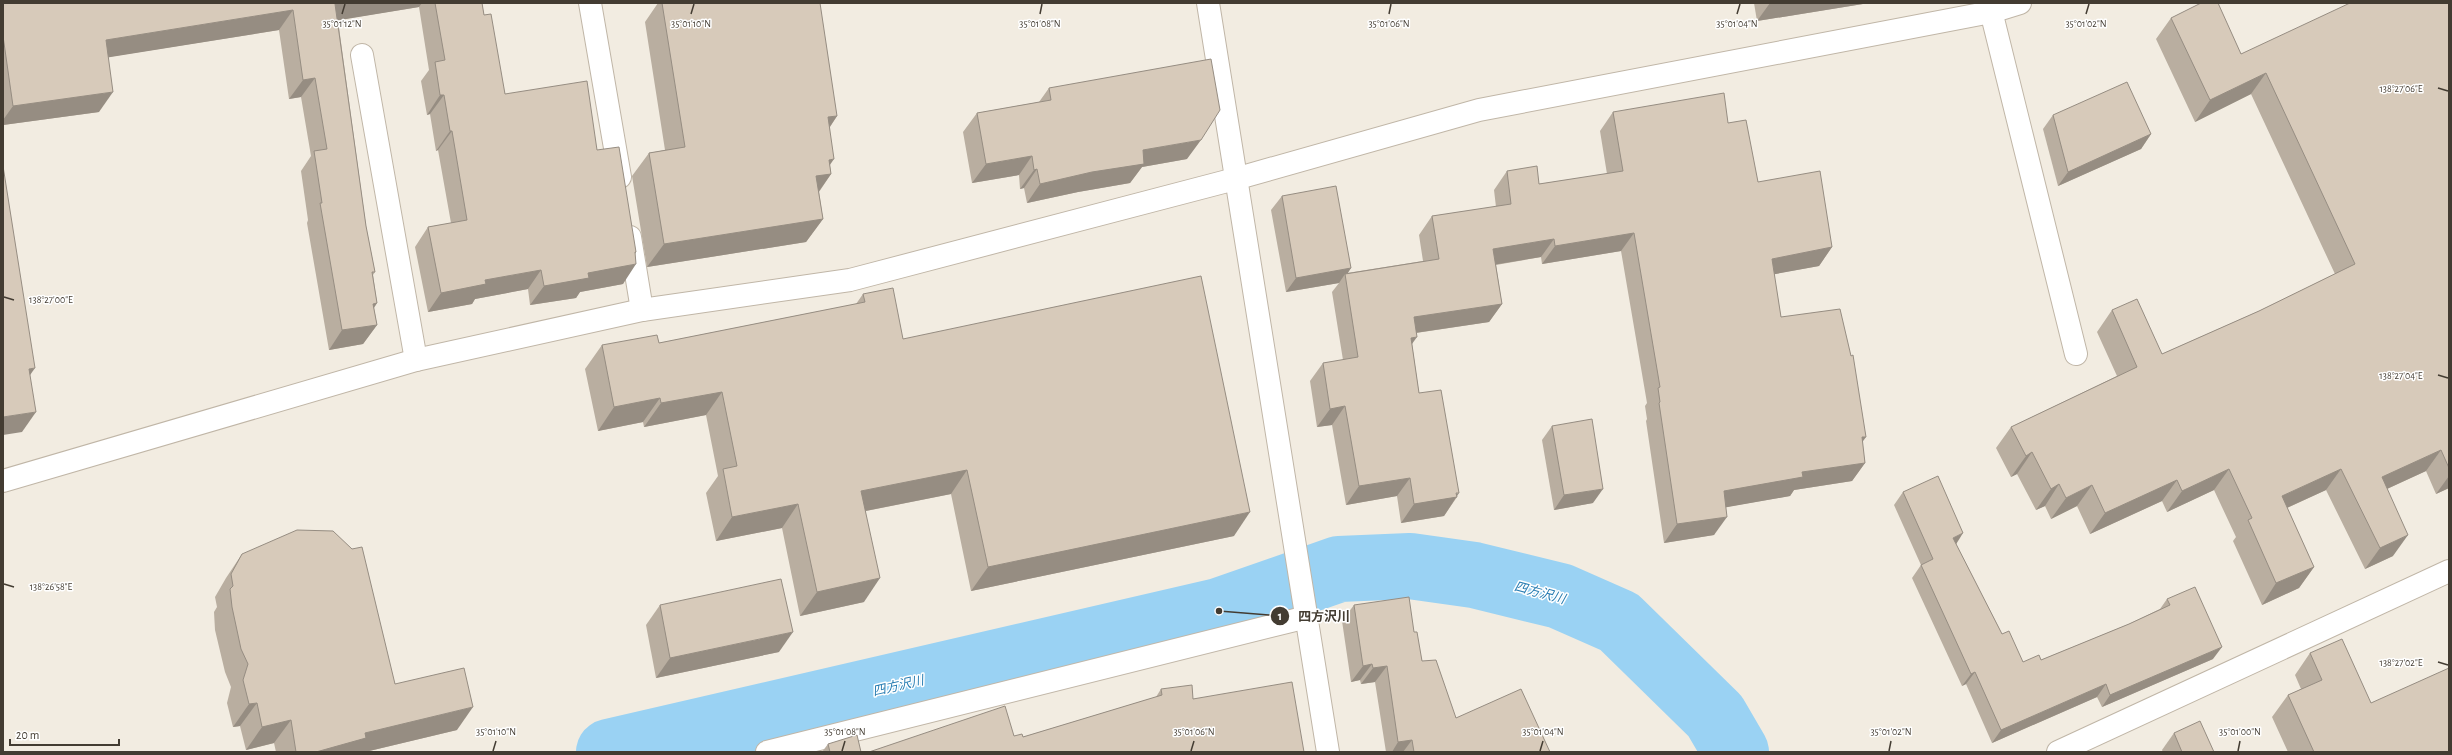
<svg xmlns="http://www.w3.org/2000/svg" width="2452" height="755" viewBox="0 0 2452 755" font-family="'Alegreya Sans','Noto Sans JP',sans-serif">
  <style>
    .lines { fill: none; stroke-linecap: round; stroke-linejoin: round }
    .river { stroke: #9ad2f3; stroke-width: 66 }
    .minor-casing { stroke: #c0b6a7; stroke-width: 24 }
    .tertiary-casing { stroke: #c0b6a7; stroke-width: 24 }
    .minor { stroke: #fff; stroke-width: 22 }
    .tertiary { stroke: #fff; stroke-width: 22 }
    .wall { fill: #b9aea0 }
    .shaded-wall { fill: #968d82 }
    .building { fill: #d7caba; stroke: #968d82 }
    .ticks { fill: none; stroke: #433c32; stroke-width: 1.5 }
    .labels { text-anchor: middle; stroke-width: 3; stroke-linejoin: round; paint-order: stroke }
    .water-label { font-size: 13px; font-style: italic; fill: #287db2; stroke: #fff }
    .ticks-label { font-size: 10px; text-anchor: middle; fill: #433c32; stroke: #fff; stroke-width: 3; stroke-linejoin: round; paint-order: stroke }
    .leader { fill: none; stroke: #433c32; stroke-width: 1.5 }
    .callout-dot { fill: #433c32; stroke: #fff; stroke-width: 1.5 }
    .mark-label { font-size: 12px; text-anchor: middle; font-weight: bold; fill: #fff }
    .callout-label { font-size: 13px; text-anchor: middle; font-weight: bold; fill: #433c32; stroke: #fff; stroke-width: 3; stroke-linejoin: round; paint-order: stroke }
  </style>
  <rect width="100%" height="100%" fill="#f2ece1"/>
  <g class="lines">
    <path class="river" d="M609,752L1219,611L1339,569L1410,566L1474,575L1560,596L1619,622L1715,716L1736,752"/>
    <defs>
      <g id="minor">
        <path d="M590,3L620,177"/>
        <path d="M1989,3L2076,354"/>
        <path d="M362,55L416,360"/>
        <path d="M630,237L642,310"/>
        <path d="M3,481L416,360L642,310L850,280L1235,179"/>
        <path d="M767,752L1307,617"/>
        <path d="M2058,752L2449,571"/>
      </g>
      <g id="tertiary">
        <path d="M1208,3L1328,752"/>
        <path d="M1235,179L1479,110L1991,12L2020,3"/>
      </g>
    </defs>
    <use href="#minor" class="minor-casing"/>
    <use href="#tertiary" class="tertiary-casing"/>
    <use href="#minor" class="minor"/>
    <use href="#tertiary" class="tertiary"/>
  </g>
  <g class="wall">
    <path d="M3,3H482L484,15L505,94L597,150L636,252L635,254L623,284L580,292L576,298L530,305L528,289L475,299L472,304L428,312L415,247L428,227L451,223L438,150L436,151L430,114L427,115L421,81L429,70L419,7L338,20L366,226L375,272L373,275L377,303L374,308L377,325L363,344L329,350L307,223L308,220L301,171L311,156L301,97L289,99L279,30L108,57L99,112L3,125Z"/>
    <path d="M658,3H662L837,116L830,127V166L831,174L819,192L823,219L806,242L647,267L632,176L649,153L665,150L645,22Z"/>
    <path d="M1754,3H1869L1757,21Z"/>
    <path d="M2449,3V488L2436,494L2426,471L2387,489L2393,556L2365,569L2326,490L2287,508L2314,567L2299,588L2262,605L2233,541L2236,537L2214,490L2167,512L2162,501L2090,534L2077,506L2051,519L2045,506L2036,510L2017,474L2011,477L1996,448L2011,427L2117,376L2097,332L2112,310L2162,354L2259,311L2335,274L2251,94L2195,122L2156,39L2171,18L2241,54Z"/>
    <path d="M1049,88L1187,159L1142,167L1130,183L1078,192L1027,203L1024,188L1020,189L1019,175L972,183L963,132L977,113L1039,102Z"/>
    <path d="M1613,112L1728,123L1758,182L1832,247L1819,266L1774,274L1781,317L1862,442L1865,463L1852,481L1794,490L1790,496L1726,507L1714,535L1664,543L1646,421L1647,419L1645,406L1647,403L1621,251L1542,264L1541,257L1496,265L1502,304L1489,322L1416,333L1412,344L1419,393L1457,497L1444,516L1401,523L1397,496L1346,505L1332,425L1317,427L1310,381L1323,363L1343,360L1332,292L1339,283L1286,292L1271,210L1282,196L1351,268L1347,273L1423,261L1419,235L1432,216L1496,207L1494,190L1507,171L1539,184L1607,174L1600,131Z"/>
    <path d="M2053,115L2151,134L2141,149L2058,186L2043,129Z"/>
    <path d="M863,294L903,339L1234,536L971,591L951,494L866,511L864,602L800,616L782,528L716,541L706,493L718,476L706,415L644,427L643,422L598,431L585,369L602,345L659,343L856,304Z"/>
    <path d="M1552,426L1593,503L1554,510L1542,440Z"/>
    <path d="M1903,492L1956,544L2002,634L2023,662L2041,660L2129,624L2160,609L2167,599L2213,659L2102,707L2097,697L1992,743L1966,684L1962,686L1912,578L1921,565L1894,505Z"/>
    <path d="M242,554L395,684L457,730L365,752H276L274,743L246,750L240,726L233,727L227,703L231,687L225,672L215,630L214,612L217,607L215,597L226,578Z"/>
    <path d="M660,605L779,652L656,678L646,625Z"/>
    <path d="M1354,605L1414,632L1422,661L1456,718L1550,752H1386L1375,682L1361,684L1360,680L1351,682L1342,621Z"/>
    <path d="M2310,653L2371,703L2449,752H2288L2272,717L2288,695L2301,689L2295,675Z"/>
    <path d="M1161,689L1193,699L1304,752H869L1014,736L1023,737L1156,697Z"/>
    <path d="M2174,733L2214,752H2163L2162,750Z"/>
    <path d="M828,744L861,752H822Z"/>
  </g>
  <g class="shaded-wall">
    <path d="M339,3H422L419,7L322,23L335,4Z"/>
    <path d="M1770,3H1869L1757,21Z"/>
    <path d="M293,10L279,30L92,60L106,40Z"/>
    <path d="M2266,73L2251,94L2195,122L2210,100Z"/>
    <path d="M315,78L301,97L289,99L303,80Z"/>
    <path d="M113,92L99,112L3,125V120L13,106Z"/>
    <path d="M440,95H444L430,114L427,115Z"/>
    <path d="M837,116L821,140L828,117Z"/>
    <path d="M450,131H452L438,150L436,151Z"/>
    <path d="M2151,134L2141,149L2058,186L2068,172Z"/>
    <path d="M1201,140L1187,159L1142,167L1130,183L1078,192L1027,203L1040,184L1092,172L1143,150Z"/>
    <path d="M1032,156L1019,175L972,183L986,164Z"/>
    <path d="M834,159L823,175L831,174L815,197L816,176L829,160Z"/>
    <path d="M1037,169L1024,188L1020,189L1034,170Z"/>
    <path d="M823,219L806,242L647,267L664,244Z"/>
    <path d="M1634,233L1621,251L1542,264L1555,246Z"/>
    <path d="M1554,239L1541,257L1480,267L1493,249Z"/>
    <path d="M1832,247L1819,266L1759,277L1772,259Z"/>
    <path d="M635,252H636L626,266L636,264L623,284L580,292L576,298L530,305L544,286L588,273Z"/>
    <path d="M1351,268L1346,276L1345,274L1339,283L1286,292L1296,278Z"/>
    <path d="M541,270L528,289L475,299L472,304L428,312L441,293L485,280Z"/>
    <path d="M377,303L364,322L373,304Z"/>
    <path d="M1502,304L1489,322L1401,335L1414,317Z"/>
    <path d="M377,325L363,344L329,350L342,330Z"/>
    <path d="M1417,337L1404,355L1411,338Z"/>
    <path d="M35,368L21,388L29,369Z"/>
    <path d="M722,392L706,415L644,427L661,403Z"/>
    <path d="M660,398L643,422L598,431L614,407Z"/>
    <path d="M1345,406L1332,425L1317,427L1330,409Z"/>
    <path d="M36,412L22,432L3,435V417Z"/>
    <path d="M1862,437H1866L1853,455Z"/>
    <path d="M2441,450L2426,471L2367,498L2382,477Z"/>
    <path d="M2032,452L2017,474L2011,477L2026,456Z"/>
    <path d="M1865,463L1852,481L1794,490L1790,496L1711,510L1724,491L1802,472Z"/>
    <path d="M2229,469L2214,490L2167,512L2182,491Z"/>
    <path d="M2341,469L2326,490L2267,517L2282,496Z"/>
    <path d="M967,470L951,494L845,515L861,491Z"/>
    <path d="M2449,476V488L2436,494Z"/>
    <path d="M1410,478L1397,496L1346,505L1359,486Z"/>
    <path d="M2177,480L2162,501L2090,534L2105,513Z"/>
    <path d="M2059,484L2045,506L2036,510L2051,489Z"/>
    <path d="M2092,485L2077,506L2051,519L2066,498Z"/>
    <path d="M1603,489L1593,503L1554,510L1564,495Z"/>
    <path d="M1459,493L1444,516L1401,523L1414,504Z"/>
    <path d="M798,504L782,528L716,541L732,517Z"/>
    <path d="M1250,512L1234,536L971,591L988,567Z"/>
    <path d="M1727,517L1714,535L1664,543L1677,524Z"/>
    <path d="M1963,533L1955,546L1953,538Z"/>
    <path d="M2408,535L2393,556L2365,569L2380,548Z"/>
    <path d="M2314,567L2299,588L2262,605L2276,583Z"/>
    <path d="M880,578L864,602L800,616L817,592Z"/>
    <path d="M793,632L779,652L656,678L670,658Z"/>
    <path d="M2222,647L2213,659L2102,707L2110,695Z"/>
    <path d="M1372,664L1360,680L1351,682L1363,666Z"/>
    <path d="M1387,666L1375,682L1361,684L1373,668Z"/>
    <path d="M1975,672L1966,684L1962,686L1971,674Z"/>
    <path d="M2106,684L2097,697L1992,743L2001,730Z"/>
    <path d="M257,703L240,726L233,727L249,704Z"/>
    <path d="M473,707L457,730L365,752H316L365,733Z"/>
    <path d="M291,720L274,743L246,750L262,727Z"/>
    <path d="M1412,740L1403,752H1392L1398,742Z"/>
  </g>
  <g class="building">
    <path d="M3,3H339L335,4L366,226L375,272H372L377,303L373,304L377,325L342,330L320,203H322L314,151L327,149L315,78L303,80L293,10L106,40L113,92L13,106L3,36Z"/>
    <path d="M435,3H482L484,15L491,14L505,94L587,81L597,150L619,147L636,252H635L636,264L588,273L589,278L544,286L541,270L485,280L486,284L441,293L428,227L467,220L452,131H450L444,95H440L435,62L445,60Z"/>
    <path d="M662,3H820L837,116L828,117L834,159L829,160L831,174L816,176L823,219L664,244L649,153L685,147Z"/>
    <path d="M2201,3H2218L2241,54L2350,3H2449V468L2441,450L2382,477L2408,535L2380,548L2341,469L2282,496L2314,567L2276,583L2248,520L2252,518L2229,469L2182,491L2177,480L2105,513L2092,485L2066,498L2059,484L2051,489L2032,452L2026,456L2011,427L2137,367L2112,310L2137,299L2162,354L2259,311L2355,264L2266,73L2210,100L2171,18Z"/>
    <path d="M1211,59L1220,110L1201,140L1143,150L1144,164L1092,172L1040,184L1037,169L1034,170L1032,156L986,164L977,113L1051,100L1049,88Z"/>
    <path d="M2127,82L2151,134L2068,172L2053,115Z"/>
    <path d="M1724,93L1728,123L1746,120L1758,182L1820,171L1832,247L1772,259L1781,317L1840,309L1851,356L1853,355L1866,437H1862L1865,463L1802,472L1803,477L1724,491L1727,517L1677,524L1659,403L1660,402L1658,388L1660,387L1634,233L1555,246L1554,239L1493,249L1502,304L1414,317L1417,337L1411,338L1419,393L1441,390L1459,493H1456L1457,497L1414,504L1410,478L1359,486L1345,406L1330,409L1323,363L1358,357L1345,274L1439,259L1432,216L1511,204L1507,171L1537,166L1539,184L1623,171L1613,112Z"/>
    <path d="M3,166L35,368L29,369L36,412L3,417Z"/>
    <path d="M1336,186L1351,268L1296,278L1282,196Z"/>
    <path d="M1201,276L1250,512L988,567L967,470L861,491L880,578L817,592L798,504L732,517L723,469L737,466L722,392L661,403L660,398L614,407L602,345L657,335L659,343L865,302L863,294L893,288L903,339Z"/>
    <path d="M1592,419L1603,489L1564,495L1552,426Z"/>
    <path d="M1938,476L1963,533L1953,538L2002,634L2009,631L2023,662L2039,655L2041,660L2129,624L2170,605L2167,599L2195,587L2222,647L2110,695L2106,684L2001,730L1975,672L1971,674L1921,565L1933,559L1903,492Z"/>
    <path d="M297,530L333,531L352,549L362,547L395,684L464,668L473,707L365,733L366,738L316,752H296L291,720L262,727L257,703L249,704L243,680L248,664L241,649L232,607L230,589L233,586L231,574L242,554Z"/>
    <path d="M781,579L793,632L670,658L660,605Z"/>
    <path d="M1409,597L1414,632H1417L1422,661L1436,660L1456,718L1521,689L1550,752H1414L1412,740L1398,742L1387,666L1373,668L1372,664L1363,666L1354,605Z"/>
    <path d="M2342,639L2371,703L2449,668V752H2314L2288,695L2322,680L2310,653Z"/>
    <path d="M1292,682L1304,752H869L1005,706L1014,736L1022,734L1023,737L1162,695L1161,689L1192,685L1193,699Z"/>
    <path d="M2200,721L2214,752H2182L2174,733Z"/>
    <path d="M857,735L861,752H830L828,744Z"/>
  </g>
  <path class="ticks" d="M342,14L345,4M691,14L694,4M1040,14L1042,4M1389,14L1391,4M1737,14L1740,4M2086,14L2089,4M2438,88L2448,91M4,297L14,300M2438,375L2448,378M4,584L14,587M2438,662L2448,665M493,751L496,741M842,751L845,741M1191,751L1194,741M1540,751L1543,741M1889,751L1891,741M2238,751L2240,741"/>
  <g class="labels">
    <g class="water-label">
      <text transform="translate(1540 592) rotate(15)" y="5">四方沢川</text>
      <text transform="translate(898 685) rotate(-13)" y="5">四方沢川</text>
    </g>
  </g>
  <g class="ticks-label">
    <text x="342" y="27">35°01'12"N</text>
    <text x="691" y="27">35°01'10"N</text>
    <text x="1040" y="27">35°01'08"N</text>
    <text x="1389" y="27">35°01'06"N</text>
    <text x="1737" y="27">35°01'04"N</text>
    <text x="2086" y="27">35°01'02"N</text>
    <text x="2401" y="92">138°27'06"E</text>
    <text x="51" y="303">138°27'00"E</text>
    <text x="2401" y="379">138°27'04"E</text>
    <text x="51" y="590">138°26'58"E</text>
    <text x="2401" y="666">138°27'02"E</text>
    <text x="496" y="735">35°01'10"N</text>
    <text x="845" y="735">35°01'08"N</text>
    <text x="1194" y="735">35°01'06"N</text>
    <text x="1543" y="735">35°01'04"N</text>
    <text x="1891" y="735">35°01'02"N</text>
    <text x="2240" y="735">35°01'00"N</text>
  </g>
  <path class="leader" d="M1219 611L1280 616"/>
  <g class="callout-dot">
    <circle cx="1219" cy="611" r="4"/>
    <circle cx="1280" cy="616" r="10"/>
  </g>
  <g class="mark-label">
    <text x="1280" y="620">1</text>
  </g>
  <g class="callout-label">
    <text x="1324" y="621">四方沢川</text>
  </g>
  <rect width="2452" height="755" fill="none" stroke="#433c32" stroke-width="8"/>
  <path d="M10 739v6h109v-6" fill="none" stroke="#433c32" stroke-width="2"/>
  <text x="16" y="739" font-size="12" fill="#433c32" stroke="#ffffff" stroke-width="3" paint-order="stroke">20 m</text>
</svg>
